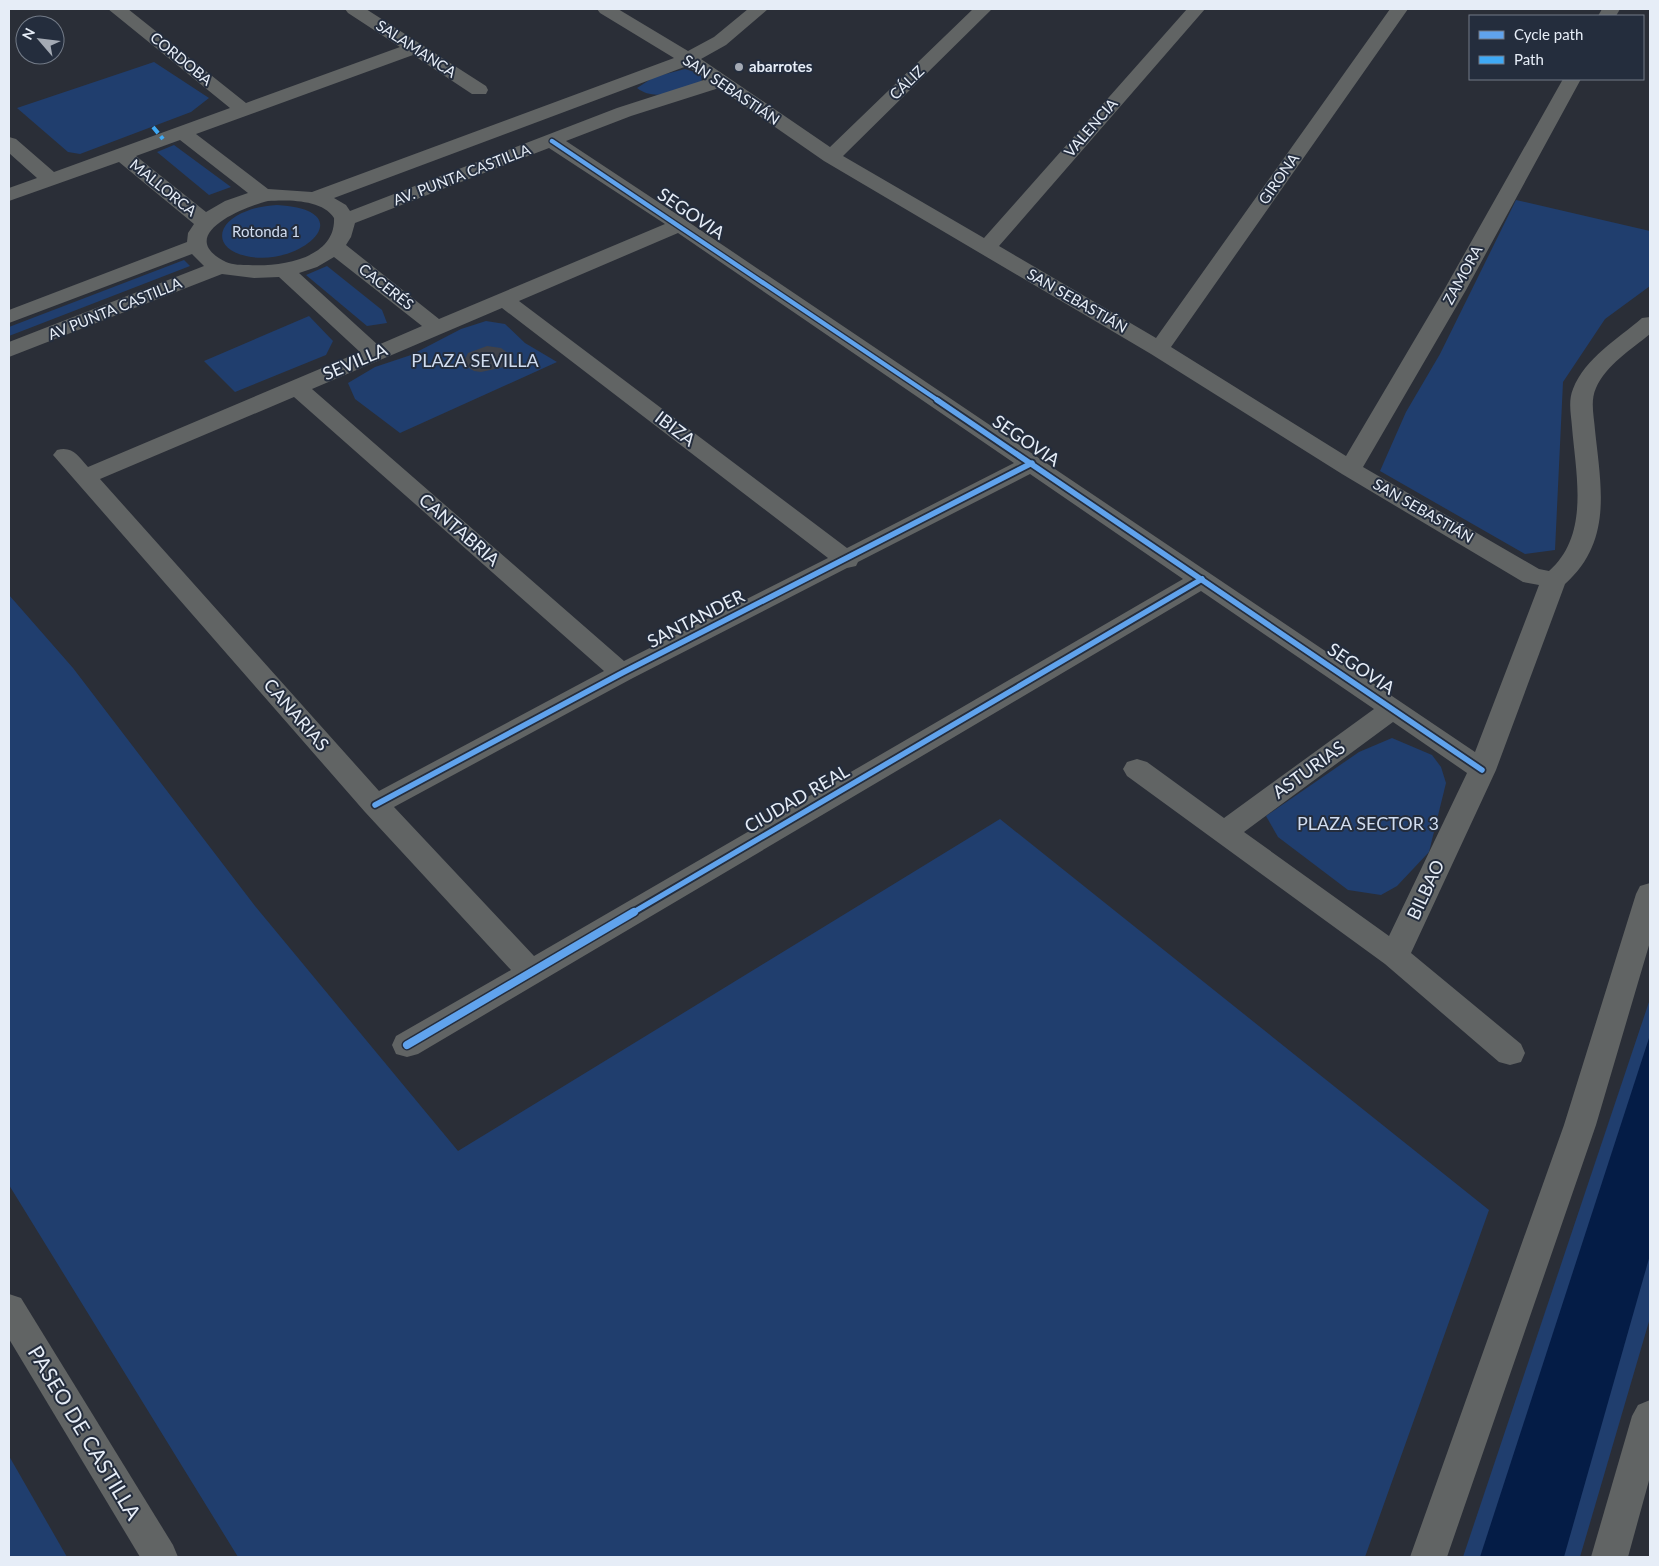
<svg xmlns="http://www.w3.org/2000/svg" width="1659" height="1566" viewBox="0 0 1659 1566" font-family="Lato,sans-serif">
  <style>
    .green { fill: #203e6e }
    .water { fill: #041c46 }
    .building { fill: #3f424a }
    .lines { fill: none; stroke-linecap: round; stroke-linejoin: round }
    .street { fill: #616464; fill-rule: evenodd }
    .quiet { stroke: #3fa9f5; stroke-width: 4; stroke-dasharray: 8 4; stroke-linecap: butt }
    .cycleway-far2-casing { stroke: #242d3d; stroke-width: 7 }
    .cycleway-far1-casing { stroke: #242d3d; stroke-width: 9 }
    .cycleway-casing { stroke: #242d3d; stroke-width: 11 }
    .cycleway-far2 { stroke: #60a3ed; stroke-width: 4.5 }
    .cycleway-far1 { stroke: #60a3ed; stroke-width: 5.5 }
    .cycleway { stroke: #60a3ed; stroke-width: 8 }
    .poi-dot { fill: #a4aab4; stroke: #242d3d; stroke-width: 2 }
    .labels { text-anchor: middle; stroke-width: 4; stroke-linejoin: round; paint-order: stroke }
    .far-street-label { font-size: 15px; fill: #e6edf7; stroke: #242d3d }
    .far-poi-label { font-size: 15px; font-weight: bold; fill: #e6edf7; stroke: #242d3d; text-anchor: start }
    .far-park-label { font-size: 15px; fill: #d1ddf0; stroke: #242d3d }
    .street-label { font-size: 18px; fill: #e6edf7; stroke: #242d3d }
    .park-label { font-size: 18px; fill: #d1ddf0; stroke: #242d3d }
    .near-street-label { font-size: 21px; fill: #e6edf7; stroke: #242d3d }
  </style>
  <rect width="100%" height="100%" fill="#2a2e37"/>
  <g class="green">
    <path d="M154,62L209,98L191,112L80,154L68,152L17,108Z"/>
    <path d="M685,69L701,74L702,83C682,89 656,103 637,88L654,77Z"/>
    <path d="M174,145L231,187L209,195L157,152Z"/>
    <path d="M1516,200L1650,231V286L1605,319L1563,382L1555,550L1525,554L1380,471L1406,412L1440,354Z"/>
    <path d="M277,205C365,210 300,269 246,256C212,248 216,222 247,211C256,207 267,206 277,205Z"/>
    <path d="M184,260L190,266L9,336V327Z"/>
    <path d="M327,266L382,310L387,323L367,326L306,275Z"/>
    <path d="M309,316L333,341L326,355L235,392L204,361Z"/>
    <path d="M486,321L505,324L525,343L557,362L400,433L355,399L348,383L375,367L411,355L461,329Z"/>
    <path d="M9,595L73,668L255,906L458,1151L1000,819L1489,1210L1365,1557H238L9,1185Z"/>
    <path d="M1392,738L1432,755L1441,767L1446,783L1429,852L1397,886L1381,895L1348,890L1278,837L1266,816L1359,752Z"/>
    <path d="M1650,999V1318L1580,1557H1463Z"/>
    <path d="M9,1456L67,1557H9Z"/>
  </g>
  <path class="water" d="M1650,1035V1255L1564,1557H1480Z"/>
  <path class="building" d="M487,346L501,348L509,354L510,359L504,367L481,372L474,371L464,365V361L468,353Z"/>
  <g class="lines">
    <g class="street">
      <path d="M108,9H128L246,103L400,47L348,13L345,9H366L486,86L488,90L486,94H472L413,55L196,134L268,189L312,192L674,58L600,13L597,9H618L688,51L714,37L748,9H768L726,45L701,59L830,147L973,9H992L843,156L984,238L1187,9H1205L999,246L1156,338L1390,9H1408L1171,347L1346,456L1444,290L1563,79H1581L1466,290L1363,467L1539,569L1549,571C1590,535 1576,475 1572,427C1571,414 1568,401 1573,389C1585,358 1618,339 1642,318L1650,317V334C1632,349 1606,365 1596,388C1590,401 1594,416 1595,430C1601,487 1613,541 1565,584L1496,770L1411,953L1521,1044L1525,1053L1521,1062L1510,1065L1499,1062L1385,964L1127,776L1123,769L1127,762L1137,759L1147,762L1224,818L1374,709L1201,591L418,1054L407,1057L396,1054L392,1045L396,1036L511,970L365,812L53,455L57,450C73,446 78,456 88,467L360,352L279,277L254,278L222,274L9,357V342L204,266L192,254L9,323V310L187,242L188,233L194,224L119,162L9,201V188L37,178L9,153V137L16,139L54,172L230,108ZM687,66L707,79L617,108L350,211L346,205L334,198ZM719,88L824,161L1151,354L1342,474L1523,582L1539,585L1475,752L687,221L566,141L631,116ZM180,140L248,193L225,201L206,212L136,156ZM549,148L665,224L439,319L346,245L351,237L355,223ZM268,201C287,200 322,199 334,218C336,259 280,267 249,265C242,265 233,265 226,262C173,236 243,207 268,201ZM678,233L1014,463L847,548L519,301ZM334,257L422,326L378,345L299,273L317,267ZM502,308L828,558L624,661L312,389ZM294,397L604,671L379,791L100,479ZM1030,474L1183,579L534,956L394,807L631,679L847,568L856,566L858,562ZM1393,722L1467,773L1389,936L1244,832Z"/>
      <path d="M1602,9H1620L1616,16H1598Z"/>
      <path d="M1650,883V942L1596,1125L1447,1557H1410L1564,1125L1636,894L1640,886Z"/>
      <path d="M9,1294L21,1298L173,1545L178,1557H140L9,1339Z"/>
      <path d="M1650,1400V1477L1628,1557H1591L1632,1416L1638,1405Z"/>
    </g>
    <path class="quiet" d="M153,127L163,139"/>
    <defs>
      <path id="cycleway-far2" d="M552,141L939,401"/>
      <g id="cycleway-far1">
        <path d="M937,400L1482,770"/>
        <path d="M375,805L622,673L1032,463"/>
        <path d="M632,913L1202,579"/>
      </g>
      <path id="cycleway" d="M407,1045L634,912"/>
    </defs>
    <use href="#cycleway-far2" class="cycleway-far2-casing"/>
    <use href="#cycleway-far1" class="cycleway-far1-casing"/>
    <use href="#cycleway" class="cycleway-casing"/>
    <use href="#cycleway-far2" class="cycleway-far2"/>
    <use href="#cycleway-far1" class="cycleway-far1"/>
    <use href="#cycleway" class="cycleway"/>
  </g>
  <circle class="poi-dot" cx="739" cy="67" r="5"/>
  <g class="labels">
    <g class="far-street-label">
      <text transform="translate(416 49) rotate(33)" y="5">SALAMANCA</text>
      <text transform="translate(181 59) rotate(39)" y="5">CORDOBA</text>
      <text transform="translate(907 83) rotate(-44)" y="5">CÁLIZ</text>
      <text transform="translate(731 90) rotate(34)" y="5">SAN SEBASTIÁN</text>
      <text transform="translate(1091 128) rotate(-49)" y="5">VALENCIA</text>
      <text transform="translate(462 175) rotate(-21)" y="5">AV. PUNTA CASTILLA</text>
      <text transform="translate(1279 179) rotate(-55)" y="5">GIRONA</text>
      <text transform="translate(163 188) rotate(39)" y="5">MALLORCA</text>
      <text transform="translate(1463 275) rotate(-61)" y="5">ZAMORA</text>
      <text transform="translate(386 287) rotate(38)" y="5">CACERÉS</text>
      <text transform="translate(1077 301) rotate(30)" y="5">SAN SEBASTIÁN</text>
      <text transform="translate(115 309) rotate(-22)" y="5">AV PUNTA CASTILLA</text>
      <text transform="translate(1423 511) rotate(30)" y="5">SAN SEBASTIÁN</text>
    </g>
    <g class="far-poi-label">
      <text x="749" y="72">abarrotes</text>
    </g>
    <g class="far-park-label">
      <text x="266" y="237">Rotonda 1</text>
    </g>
    <g class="street-label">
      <text transform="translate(691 214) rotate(34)" y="6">SEGOVIA</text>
      <text transform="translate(355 362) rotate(-23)" y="6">SEVILLA</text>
      <text transform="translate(675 429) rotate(37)" y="6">IBIZA</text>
      <text transform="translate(1026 441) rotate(34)" y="6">SEGOVIA</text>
      <text transform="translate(459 530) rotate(41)" y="6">CANTABRIA</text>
      <text transform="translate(696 619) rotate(-27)" y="6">SANTANDER</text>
      <text transform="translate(1361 669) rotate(34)" y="6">SEGOVIA</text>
      <text transform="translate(296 715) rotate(49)" y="6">CANARIAS</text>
      <text transform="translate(1309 770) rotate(-36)" y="6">ASTURIAS</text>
      <text transform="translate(797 799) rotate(-30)" y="6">CIUDAD REAL</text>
      <text transform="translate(1426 890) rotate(-65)" y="6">BILBAO</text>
    </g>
    <g class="park-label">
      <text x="475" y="367">PLAZA SEVILLA</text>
      <text x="1368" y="830">PLAZA SECTOR 3</text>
    </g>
    <g class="near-street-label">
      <text transform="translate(84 1433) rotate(59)" y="7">PASEO DE CASTILLA</text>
    </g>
  </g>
  <rect width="1659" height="1566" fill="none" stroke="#e6edf7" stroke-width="20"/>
  <rect x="1469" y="15" width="175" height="65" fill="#242d3d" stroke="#727a87"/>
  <rect x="1479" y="31" width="25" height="8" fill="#60a3ed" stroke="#727a87"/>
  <text x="1514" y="40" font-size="15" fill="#e6edf7">Cycle path</text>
  <rect x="1479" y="56" width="25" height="8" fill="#3fa9f5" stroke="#727a87"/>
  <text x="1514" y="65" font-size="15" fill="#e6edf7">Path</text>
  <g transform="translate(40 40) rotate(298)"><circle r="24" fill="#242d3d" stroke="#727a87"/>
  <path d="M0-4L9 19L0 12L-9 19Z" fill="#a4aab4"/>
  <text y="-8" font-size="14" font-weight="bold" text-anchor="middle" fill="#e6edf7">N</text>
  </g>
</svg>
